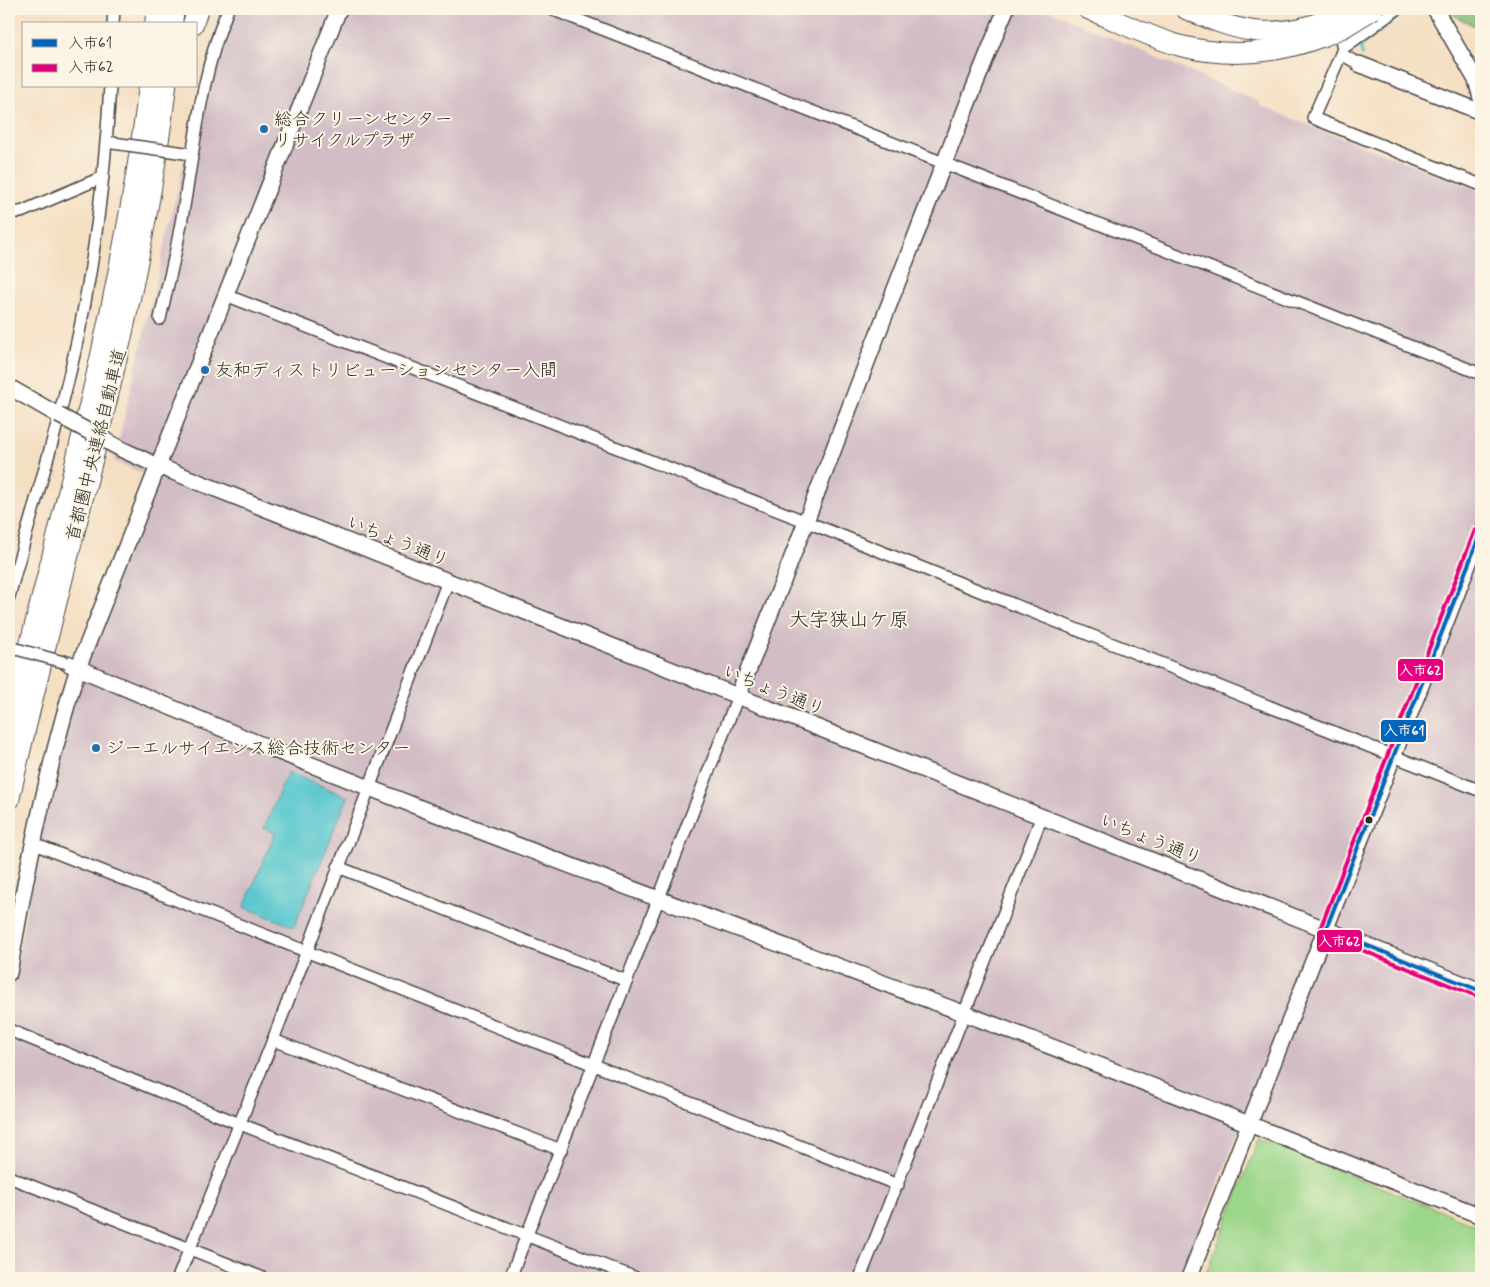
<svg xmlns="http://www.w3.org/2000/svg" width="1490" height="1287" viewBox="0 0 1490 1287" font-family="Mynerve,'Klee One',sans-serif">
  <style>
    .industrial { fill: #d2bdc6 }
    .green { fill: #9cd689; stroke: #64805a }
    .forest { fill: #7db775; stroke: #547150 }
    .water { fill: #5ac8cf; stroke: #427a7d }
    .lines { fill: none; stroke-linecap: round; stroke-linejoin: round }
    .stream { stroke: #5ac8cf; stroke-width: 3 }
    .street-casing { stroke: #494642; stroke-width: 14 }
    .secondary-casing { stroke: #494642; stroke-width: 18 }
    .highway-casing { stroke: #494642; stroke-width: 22 }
    .street { stroke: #fff; stroke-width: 11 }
    .secondary { stroke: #fff; stroke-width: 15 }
    .highway { stroke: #fff; stroke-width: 20 }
    .street-bridge-casing { stroke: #494642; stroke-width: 14; stroke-linecap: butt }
    .secondary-bridge-casing { stroke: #494642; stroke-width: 18; stroke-linecap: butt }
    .highway-bridge-casing { stroke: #494642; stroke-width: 22; stroke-linecap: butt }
    .street-bridge { stroke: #fff; stroke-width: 11 }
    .secondary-bridge { stroke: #fff; stroke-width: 15 }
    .highway-bridge { stroke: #fff; stroke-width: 20 }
    .bus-1-casing { stroke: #fcf5e5; stroke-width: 8 }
    .bus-2-casing { stroke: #fcf5e5; stroke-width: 8 }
    .bus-1 { stroke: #0065bd; stroke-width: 4 }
    .bus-2 { stroke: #e5007d; stroke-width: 4 }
    .poi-dot { fill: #1f6fb2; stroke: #fcf5e5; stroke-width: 2 }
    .bus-dot { fill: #2b2b2b; stroke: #fcf5e5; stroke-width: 2 }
    .labels { text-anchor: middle; stroke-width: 4; stroke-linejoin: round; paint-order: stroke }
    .poi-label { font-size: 18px; fill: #2b2b2b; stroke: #fcf5e5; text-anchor: start }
    .street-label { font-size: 18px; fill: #2b2b2b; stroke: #fcf5e5 }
    .quarter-label { font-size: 20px; fill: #2b2b2b; stroke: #fcf5e5 }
    .line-badge { stroke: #fcf5e5; stroke-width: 2 }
    .badge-label { font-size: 14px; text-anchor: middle; font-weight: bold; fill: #fff }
  </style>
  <rect width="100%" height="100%" fill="#fcf5e5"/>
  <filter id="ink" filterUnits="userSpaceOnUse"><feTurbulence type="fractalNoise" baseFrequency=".02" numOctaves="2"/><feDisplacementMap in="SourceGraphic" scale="10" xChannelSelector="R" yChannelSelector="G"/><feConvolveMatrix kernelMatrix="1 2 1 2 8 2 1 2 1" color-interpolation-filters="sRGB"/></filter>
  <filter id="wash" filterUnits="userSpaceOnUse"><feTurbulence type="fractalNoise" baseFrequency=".0096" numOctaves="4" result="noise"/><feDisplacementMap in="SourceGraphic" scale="20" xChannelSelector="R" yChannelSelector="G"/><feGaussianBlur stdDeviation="1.12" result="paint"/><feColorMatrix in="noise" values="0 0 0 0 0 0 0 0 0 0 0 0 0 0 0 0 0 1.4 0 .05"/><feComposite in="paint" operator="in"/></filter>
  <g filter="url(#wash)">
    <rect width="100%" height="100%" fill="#f4dfc3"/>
    <path class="industrial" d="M220,9H1046L1259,102L1260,106L1481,191V1208L1245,1116L1180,1278H9V1009L39,838L80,667L158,480L114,461Z"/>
    <path class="green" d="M1259,1139L1481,1227V1278H1204Z"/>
    <path class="forest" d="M1449,9H1481V29L1456,17Z"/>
    <path class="water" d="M288,772L348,797L294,927L244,907L275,833L264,828Z"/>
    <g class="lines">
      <path class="stream" d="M1362,55L1361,45L1409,9"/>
    </g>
  </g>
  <g filter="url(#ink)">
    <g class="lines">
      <defs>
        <g id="street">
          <path d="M551,9L1481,374"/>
          <path d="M113,24L114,9"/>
          <path d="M1338,25L1343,48L1341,54L1359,64"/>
          <path d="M1343,48L1397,9"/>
          <path d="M1341,54L1313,118L1481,185"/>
          <path d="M9,212H21L103,177"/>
          <path d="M228,296L807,522L1481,791"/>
          <path d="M160,319C166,291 174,263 179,234C194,158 198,81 228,9"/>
          <path d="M9,575L14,578L9,597"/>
          <path d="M14,578C39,487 68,395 85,302C98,231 106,158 110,86"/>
          <path d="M34,844L898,1185"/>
          <path d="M338,867L627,981"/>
          <path d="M9,1030L240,1124L636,1278"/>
          <path d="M273,1040L561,1150"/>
          <path d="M9,1177L263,1278"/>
          <path d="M178,1278L273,1040L448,581"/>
          <path d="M510,1278L738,696"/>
          <path d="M860,1278L1042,816"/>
        </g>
        <g id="secondary">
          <path d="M1435,9L1476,80L1481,98"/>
          <path d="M1359,64L1481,112"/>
          <path d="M9,387L58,415"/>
          <path d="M123,450L158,466L1481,991"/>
          <path d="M67,663C361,791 663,900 963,1013C1136,1078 1308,1148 1481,1216"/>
          <path d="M738,696C829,467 912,236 1006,9"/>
          <path d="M9,973C26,871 47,767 78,668L339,9"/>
          <path d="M1189,1278L1481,532"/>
        </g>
        <g id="highway">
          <path d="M1088,9C1118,21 1151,38 1181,46C1229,58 1276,54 1321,37"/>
          <path d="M1186,9C1236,30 1262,40 1316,24"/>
          <path d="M155,24L157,9"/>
          <path d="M172,24L174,9"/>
          <path d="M193,24L198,9"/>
          <path d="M9,727C62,515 122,303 149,86"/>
          <path d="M9,800C61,562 137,329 166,86"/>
        </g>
      </defs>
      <use href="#street" class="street-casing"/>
      <use href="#secondary" class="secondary-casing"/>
      <use href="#highway" class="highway-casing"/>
      <use href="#street" class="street"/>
      <use href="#secondary" class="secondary"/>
      <use href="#highway" class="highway"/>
      <defs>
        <g id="street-bridge">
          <path d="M113,143L185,153"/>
          <path d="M9,647L67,663"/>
        </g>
        <path id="secondary-bridge" d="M58,415L123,450"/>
        <g id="highway-bridge">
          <path d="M1316,24L1345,9"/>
          <path d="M1321,37L1344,27L1373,9"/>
        </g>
      </defs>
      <use href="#street-bridge" class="street-bridge-casing"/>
      <use href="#secondary-bridge" class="secondary-bridge-casing"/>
      <use href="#highway-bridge" class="highway-bridge-casing"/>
      <use href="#street-bridge" class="street-bridge"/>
      <use href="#secondary-bridge" class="secondary-bridge"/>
      <use href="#highway-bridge" class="highway-bridge"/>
      <defs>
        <g id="bus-1">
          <path d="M1326,929L1481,532"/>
          <path d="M1326,929L1481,991"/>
        </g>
        <path id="bus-2" d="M1475,530L1320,929L1324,935L1479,997"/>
      </defs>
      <use href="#bus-1" class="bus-1-casing"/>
      <use href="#bus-2" class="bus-2-casing"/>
      <use href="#bus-1" class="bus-1"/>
      <use href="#bus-2" class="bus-2"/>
    </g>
  </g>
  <g class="poi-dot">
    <circle cx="264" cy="129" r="5"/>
    <circle cx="205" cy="370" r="5"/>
    <circle cx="96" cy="748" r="5"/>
  </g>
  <circle class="bus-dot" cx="1369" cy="820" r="4.5"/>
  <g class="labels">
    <g class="poi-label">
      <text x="274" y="125">総合クリーンセンター<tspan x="274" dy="21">リサイクルプラザ</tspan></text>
      <text x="215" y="376">友和ディストリビューションセンター入間</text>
      <text x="106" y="754">ジーエルサイエンス総合技術センター</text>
    </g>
    <g class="street-label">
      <text transform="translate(96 445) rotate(-76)" y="6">首都圏中央連絡自動車道</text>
      <text transform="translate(398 541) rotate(22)" y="6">いちょう通り</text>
      <text transform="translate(774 690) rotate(22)" y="6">いちょう通り</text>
      <text transform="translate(1151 839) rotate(22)" y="6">いちょう通り</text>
    </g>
    <g class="quarter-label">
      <text x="849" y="626">大字狭山ケ原</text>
    </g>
  </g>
  <g class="line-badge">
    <rect x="1397" y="658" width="47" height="24" rx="5" fill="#e5007d"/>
    <rect x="1380" y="719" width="47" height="24" rx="5" fill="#0065bd"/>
    <rect x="1316" y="929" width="47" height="24" rx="5" fill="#e5007d"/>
  </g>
  <g class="badge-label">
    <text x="1420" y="675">入市62</text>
    <text x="1404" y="735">入市61</text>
    <text x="1339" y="946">入市62</text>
  </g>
  <rect width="1490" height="1287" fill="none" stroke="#fcf5e5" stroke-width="30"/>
  <rect x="22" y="22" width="175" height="65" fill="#fcf5e5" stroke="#a8a49b"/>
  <rect x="32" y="39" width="25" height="8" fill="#0065bd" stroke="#a8a49b"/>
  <text x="68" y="48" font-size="15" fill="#2b2b2b">入市61</text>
  <rect x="32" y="64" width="25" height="8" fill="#e5007d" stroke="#a8a49b"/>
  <text x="68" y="72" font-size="15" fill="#2b2b2b">入市62</text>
</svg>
